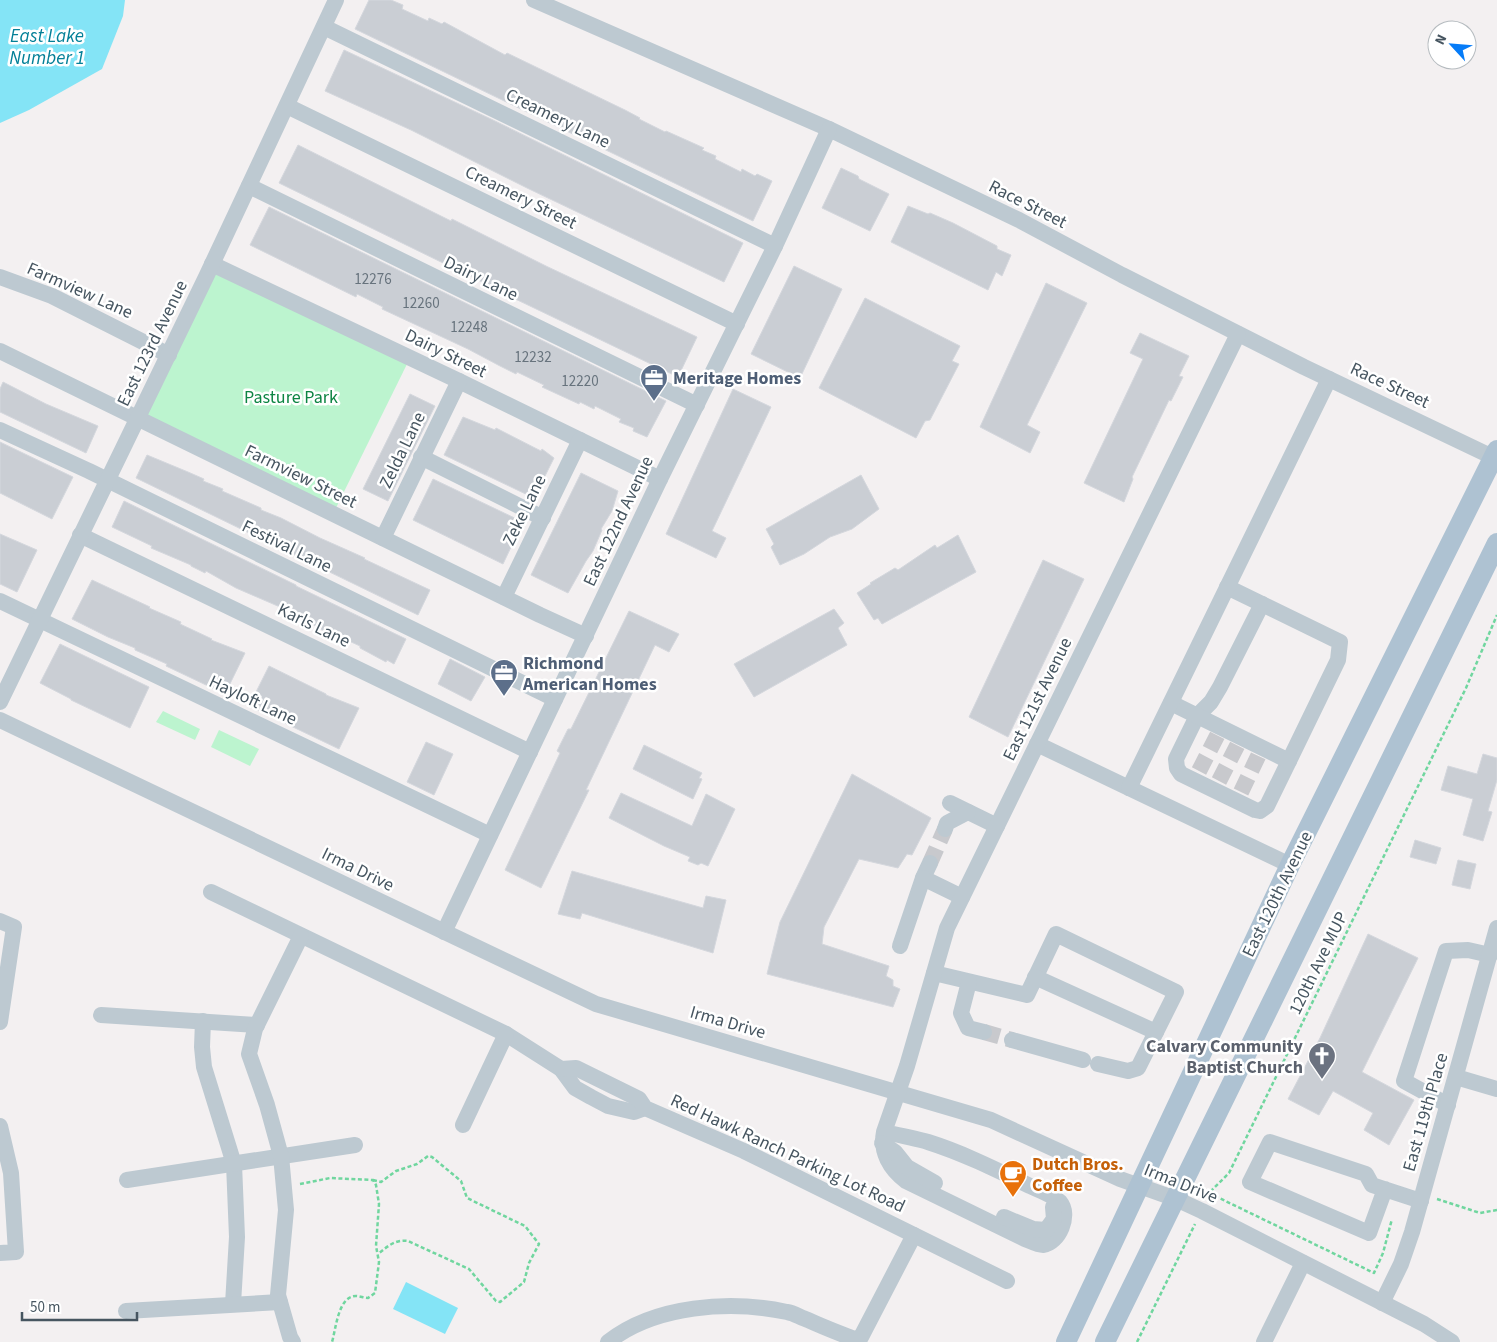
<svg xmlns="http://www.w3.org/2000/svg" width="1497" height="1342" viewBox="0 0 1497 1342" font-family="'Source Sans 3',sans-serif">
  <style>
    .green { fill: #bcf4cf }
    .water { fill: #84e4f6 }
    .building { fill: #caced4; stroke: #d4d7dd }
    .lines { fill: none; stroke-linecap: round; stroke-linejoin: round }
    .minor-tunnel { stroke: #c8c9cd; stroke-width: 16; stroke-dasharray: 16 8; stroke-linecap: butt }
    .path { stroke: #70d69f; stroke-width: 2.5; stroke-dasharray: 4 2.5; stroke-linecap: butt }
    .minor { stroke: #bdc9d1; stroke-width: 16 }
    .major { stroke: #aec2d2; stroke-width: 20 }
    .labels { text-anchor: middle; stroke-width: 5; stroke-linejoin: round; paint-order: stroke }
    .number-label { font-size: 15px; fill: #67737d }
    .street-label { font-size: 18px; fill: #465560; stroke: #fff }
    .service-label { font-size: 18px; font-weight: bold; fill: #4e5e75; stroke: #fff; text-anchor: start }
    .park-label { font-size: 18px; fill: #0d8543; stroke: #fff }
    .worship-label { font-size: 18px; font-weight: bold; fill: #5b616d; stroke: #fff; text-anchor: end }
    .food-label { font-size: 18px; font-weight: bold; fill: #c56008; stroke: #fff; text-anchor: start }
    .water-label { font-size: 19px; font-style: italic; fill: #038098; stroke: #fff }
  </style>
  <rect width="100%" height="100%" fill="#f3f0f1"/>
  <g class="green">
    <path d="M212,264L410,358L333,514L138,419Z"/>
    <path d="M163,711L200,729L195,740L156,722Z"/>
    <path d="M219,730L259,749L250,766L211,747Z"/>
  </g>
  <g class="water">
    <path d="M0,0H125L123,16L102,69L29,110L0,123Z"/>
    <path d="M406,1282L458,1308L445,1334L393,1309Z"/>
  </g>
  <g class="building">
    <path d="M369,0H391L403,5L402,9L428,21L429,18L442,24L444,22L505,55L507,53L625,110L640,118L639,119L665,132L666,131L704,148L702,150L716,156L715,159L741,172L742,169L755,176L757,174L772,181L753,221L355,29Z"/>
    <path d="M344,50L493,120L743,243L724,282L527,188L411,130L325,91Z"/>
    <path d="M298,145L451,221L452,219L548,267L697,337L678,377L482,283V282L279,183Z"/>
    <path d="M841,168L858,176L859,179L889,194L870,231L822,208Z"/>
    <path d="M908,206L928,214L930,213L953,223L997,246V249L1011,255L1002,276L996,272L988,290L891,242Z"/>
    <path d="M269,207L666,401L647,437L633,431L634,428L619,422L621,419L595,406L594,409L580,402L579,404L542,387L544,385L517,372L516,374L500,366L468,349L382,309L383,307L357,294L356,297L250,245Z"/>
    <path d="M794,266L842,289L800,378L751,354Z"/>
    <path d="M1046,283L1087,303L1027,425L1040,432L1030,453L980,427Z"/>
    <path d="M865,298L960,346L952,361L959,364L930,420L925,421L916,438L819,388Z"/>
    <path d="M1140,333L1189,356L1179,376L1183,377L1171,401L1169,400L1132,477L1133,479L1124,502L1084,483L1143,359L1130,353Z"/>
    <path d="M3,382L46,404L98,426L86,453L0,412V389Z"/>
    <path d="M733,389L771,407L712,531L726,538L716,558L666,534Z"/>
    <path d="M410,394L435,406L388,501L363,489Z"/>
    <path d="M463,417L495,430L496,428L541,451L542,449L554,458L534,498L444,455Z"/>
    <path d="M0,442L73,477L52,519L0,493Z"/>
    <path d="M147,455L188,472L204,479L203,481L223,489L222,491L261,508V510L281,518L320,538L365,558L364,559L430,590L418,615L136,478Z"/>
    <path d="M581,473L618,491L612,511L601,529L602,530L593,551L586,561L568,593L531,575Z"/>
    <path d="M861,475L879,509L852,529L830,537L804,554L780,565L771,547L774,544L766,529Z"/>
    <path d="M433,479L523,522L503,564L413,520Z"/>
    <path d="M124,501L296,585V586L406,639L394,664L387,660L386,662L360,648V646L327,631V633L281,605L280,607L236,588L206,571L205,573L191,566V565L151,548L152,546L112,527Z"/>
    <path d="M0,534L37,550L17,592L0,584Z"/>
    <path d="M958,535L976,572L882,624L878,618L874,620L857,593L871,584L870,583L895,568L898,570L935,545L937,548Z"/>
    <path d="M1043,560L1084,579L1008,737L969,717Z"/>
    <path d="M92,580L150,607L149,608L181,622L180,624L212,639L211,640L245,653L225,694L166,666L167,664L135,650V648L108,637L72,619Z"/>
    <path d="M834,609L844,623L838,628L847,645L754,697L734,664Z"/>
    <path d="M629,611L679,634L669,652L655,645L586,790H589L541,888L505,870L560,753L557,751L568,729H571Z"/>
    <path d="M60,644L149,687L130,728L71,700V699L40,683Z"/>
    <path d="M450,659L485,677L471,701L438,684Z"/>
    <path d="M269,666L326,694V695L359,708L339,749L249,706Z"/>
    <path d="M426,742L453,754L434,795L407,782Z"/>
    <path d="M644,745L702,773L699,778L702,779L693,799L633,769Z"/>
    <path d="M1483,754L1497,758V780L1488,811L1492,812L1483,841L1463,835L1473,799L1441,790L1448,766L1477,774Z"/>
    <path d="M852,774L931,818L912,855L907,854L898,868L859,859L824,927L822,944L889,966L886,976L893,980V986L900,989L893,1007L767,974L780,922Z"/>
    <path d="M621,793L692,826L706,794L735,809L708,866L701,863L698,865L688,861L690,857L664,846L609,818Z"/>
    <path d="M1415,840L1441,848L1436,864L1410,857Z"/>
    <path d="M1458,860L1476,864L1470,889L1452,885Z"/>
    <path d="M572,871L703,908L706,896L726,900L713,953L582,913L580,919L558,914Z"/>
    <path d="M1368,934L1418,958L1362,1072L1414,1100L1389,1145L1364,1130L1373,1113L1333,1091L1319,1115L1288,1099L1320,1038Z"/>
  </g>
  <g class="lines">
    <g class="minor-tunnel">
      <path d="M1199,771L1218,734"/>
      <path d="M1219,781L1238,744"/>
      <path d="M1241,792L1262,748"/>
      <path d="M930,863L945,829"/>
      <path d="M984,1032L1012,1040"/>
    </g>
    <g class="path">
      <path d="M373,1180L381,1182L396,1171L417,1164L428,1156L432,1157L461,1181L467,1198L525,1226L539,1244L529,1263L524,1282L500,1302L496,1301L469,1269L408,1241C395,1239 387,1247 378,1254"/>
      <path d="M300,1184L330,1178L373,1180L376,1185L379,1204L376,1246L379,1262L375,1293L368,1298C364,1298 360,1296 356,1296C338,1296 336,1329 332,1342"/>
      <path d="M1209,1193L1374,1273L1383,1253L1392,1219"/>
      <path d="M1207,1197L1209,1193L1229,1173L1466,688L1497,615"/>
      <path d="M1437,1199L1480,1213L1497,1210"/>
      <path d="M1137,1342L1195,1224"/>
    </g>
    <g class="minor">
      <path d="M534,0L829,129L1019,220L1122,275L1304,367L1497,459"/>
      <path d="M324,27L775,246"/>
      <path d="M287,106L737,324"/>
      <path d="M249,186L697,405"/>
      <path d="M212,264L459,381L660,479"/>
      <path d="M0,277L52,296L169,355"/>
      <path d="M0,351L540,615L586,636"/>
      <path d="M0,430L89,471L555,699"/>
      <path d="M421,457L543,518"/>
      <path d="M80,535L530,752"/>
      <path d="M383,538L459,381"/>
      <path d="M504,597L580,440"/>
      <path d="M0,601L490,835"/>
      <path d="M1262,604L1220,687L1211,702L1197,716L1176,759L1177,768L1181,774L1255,810L1260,811L1267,806L1289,761"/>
      <path d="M0,702L206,277L336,0"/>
      <path d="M1171,703L1289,761L1338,660L1340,642L1227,587"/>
      <path d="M0,720L596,1004L991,1120L1120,1179L1176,1199L1202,1211L1424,1324L1452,1342"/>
      <path d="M1037,744L1290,865"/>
      <path d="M1129,788L1329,379"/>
      <path d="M950,803L997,826"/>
      <path d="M945,829L947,823L968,812"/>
      <path d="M930,863L923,878L962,897"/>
      <path d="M211,892L506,1034L561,1069L575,1088L591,1097L608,1106L634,1112L645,1108"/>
      <path d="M0,921L14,927L0,1022"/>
      <path d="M444,932L660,479L775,246L829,129"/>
      <path d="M900,946L923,878"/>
      <path d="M934,973L1027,995L1056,934L1176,992L1138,1068L1128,1071L1098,1064"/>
      <path d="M1035,977L1156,1032"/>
      <path d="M969,982L961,1013L968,1028L984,1032"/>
      <path d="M101,1015L257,1025"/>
      <path d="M203,1021L202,1047L204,1067L234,1164L237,1237L233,1304"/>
      <path d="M1012,1040L1083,1060"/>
      <path d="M561,1069L576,1068L639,1099L645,1108L744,1151L1007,1281"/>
      <path d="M1456,1077L1497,1089"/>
      <path d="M1448,1105L1404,1081L1446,951L1468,950L1490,955"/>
      <path d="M463,1125L506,1034"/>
      <path d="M0,1126L11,1173L16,1252L0,1253"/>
      <path d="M884,1132C899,1135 914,1138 928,1142C963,1153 997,1170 1030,1186C1039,1190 1053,1195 1060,1202C1071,1215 1059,1243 1043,1245C1038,1245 1030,1241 1025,1239L906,1181C890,1169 880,1152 884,1132L907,1066L947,928L1238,334"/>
      <path d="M882,1143L895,1152L907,1167L935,1183"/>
      <path d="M127,1180L355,1145"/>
      <path d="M1385,1189L1369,1233L1250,1182L1270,1142L1366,1174L1372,1185L1421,1201"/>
      <path d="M1004,1217L1033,1229L1046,1230L1054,1219L1053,1207"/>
      <path d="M1382,1303L1401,1264L1412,1232L1497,928"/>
      <path d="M126,1311L280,1302"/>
      <path d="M293,1342L290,1337L278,1295L286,1210L281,1156L267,1105L249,1054L255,1029L301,936"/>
      <path d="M608,1342C655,1305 730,1300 787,1312C794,1313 801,1318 808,1320C823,1327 839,1333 854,1339L861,1337L914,1235"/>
      <path d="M1264,1342L1303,1263"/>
    </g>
    <g class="major">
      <path d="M1066,1342L1290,865L1497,450"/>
      <path d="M1105,1342L1497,543"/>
    </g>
  </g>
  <defs>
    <symbol id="office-pin" viewBox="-11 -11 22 30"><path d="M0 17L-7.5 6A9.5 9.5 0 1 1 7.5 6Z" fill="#5c6f8a" stroke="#fff"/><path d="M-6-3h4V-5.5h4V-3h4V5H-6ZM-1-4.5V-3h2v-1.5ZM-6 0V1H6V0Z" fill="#fff"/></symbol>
    <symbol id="church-pin" viewBox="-11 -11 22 30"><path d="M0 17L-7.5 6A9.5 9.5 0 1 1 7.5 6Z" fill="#6b7280" stroke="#fff"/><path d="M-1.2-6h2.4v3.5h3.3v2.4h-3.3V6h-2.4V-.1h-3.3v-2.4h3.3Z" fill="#fff"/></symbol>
    <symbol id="cafe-pin" viewBox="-11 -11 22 30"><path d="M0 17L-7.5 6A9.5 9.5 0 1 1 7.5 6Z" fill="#e8710a" stroke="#fff"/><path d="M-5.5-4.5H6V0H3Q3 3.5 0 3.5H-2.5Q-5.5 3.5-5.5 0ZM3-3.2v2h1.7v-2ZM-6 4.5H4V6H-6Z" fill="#fff"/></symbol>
  </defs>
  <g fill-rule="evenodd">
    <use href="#office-pin" x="638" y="362" width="32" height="43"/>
    <use href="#office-pin" x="488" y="657" width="32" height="43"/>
    <use href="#church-pin" x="1306" y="1040" width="32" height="43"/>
    <use href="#cafe-pin" x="997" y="1158" width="32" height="43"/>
  </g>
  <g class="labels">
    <g class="number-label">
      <text x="373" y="284">12276</text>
      <text x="421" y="308">12260</text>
      <text x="469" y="332">12248</text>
      <text x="533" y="362">12232</text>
      <text x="580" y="386">12220</text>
    </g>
    <g class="street-label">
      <text transform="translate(558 118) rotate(26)" y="6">Creamery Lane</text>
      <text transform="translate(521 197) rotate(26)" y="6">Creamery Street</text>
      <text transform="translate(1028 204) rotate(27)" y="6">Race Street</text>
      <text transform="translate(481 278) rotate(26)" y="6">Dairy Lane</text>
      <text transform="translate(80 290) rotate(24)" y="6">Farmview Lane</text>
      <text transform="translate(152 343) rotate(-64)" y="6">East 123rd Avenue</text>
      <text transform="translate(446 353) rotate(26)" y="6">Dairy Street</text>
      <text transform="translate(1390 385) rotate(25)" y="6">Race Street</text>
      <text transform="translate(402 450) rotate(-64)" y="6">Zelda Lane</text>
      <text transform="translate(301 476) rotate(26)" y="6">Farmview Street</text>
      <text transform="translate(524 510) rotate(-64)" y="6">Zeke Lane</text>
      <text transform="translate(618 521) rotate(-65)" y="6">East 122nd Avenue</text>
      <text transform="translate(287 546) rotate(26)" y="6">Festival Lane</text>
      <text transform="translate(314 625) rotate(26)" y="6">Karls Lane</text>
      <text transform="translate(1037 699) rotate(-64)" y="6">East 121st Avenue</text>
      <text transform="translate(253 700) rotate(25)" y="6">Hayloft Lane</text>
      <text transform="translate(358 869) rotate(26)" y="6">Irma Drive</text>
      <text transform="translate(1277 894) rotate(-64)" y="6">East 120th Avenue</text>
      <text transform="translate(1318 963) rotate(-64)" y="6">120th Ave MUP</text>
      <text transform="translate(728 1022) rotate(16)" y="6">Irma Drive</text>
      <text transform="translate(1425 1112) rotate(-74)" y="6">East 119th Place</text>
      <text transform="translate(788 1153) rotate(25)" y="6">Red Hawk Ranch Parking Lot Road</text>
      <text transform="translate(1181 1183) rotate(22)" y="6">Irma Drive</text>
    </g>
    <g class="service-label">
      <text x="673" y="384">Meritage Homes</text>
      <text x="523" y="669">Richmond<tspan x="523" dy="21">American Homes</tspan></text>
    </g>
    <g class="park-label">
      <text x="291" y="403">Pasture Park</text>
    </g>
    <g class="worship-label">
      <text x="1303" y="1052">Calvary Community<tspan x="1303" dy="21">Baptist Church</tspan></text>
    </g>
    <g class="food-label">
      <text x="1032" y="1170">Dutch Bros.<tspan x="1032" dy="21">Coffee</tspan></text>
    </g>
    <g class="water-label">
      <text x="47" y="42">East Lake<tspan x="47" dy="22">Number 1</tspan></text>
    </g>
  </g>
  <g transform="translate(1452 45) rotate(296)"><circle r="24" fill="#ffffff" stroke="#b5bbbf"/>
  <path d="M0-4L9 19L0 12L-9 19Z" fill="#067cf8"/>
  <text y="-8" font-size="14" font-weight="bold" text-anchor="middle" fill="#465560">N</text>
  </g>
  <path d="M22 1312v8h115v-8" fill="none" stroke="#465560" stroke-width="2.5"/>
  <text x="30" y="1312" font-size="15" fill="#465560" stroke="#ffffff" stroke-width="4" paint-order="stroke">50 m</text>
</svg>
